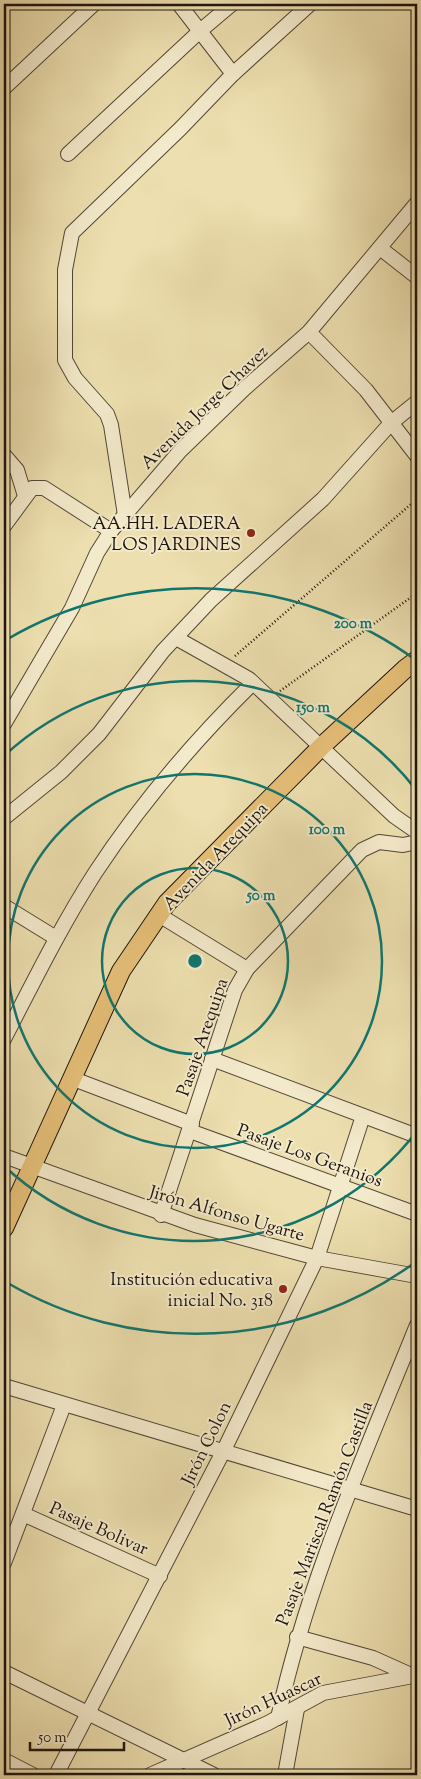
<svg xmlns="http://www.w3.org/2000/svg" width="421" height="1779" viewBox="0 0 421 1779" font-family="'Sorts Mill Goudy',serif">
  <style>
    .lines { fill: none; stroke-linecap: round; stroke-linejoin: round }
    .minor-casing { stroke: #524736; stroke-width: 16 }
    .major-casing { stroke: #1e140e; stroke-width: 20 }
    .path { stroke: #1e140e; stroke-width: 2.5; stroke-dasharray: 1 2.5; stroke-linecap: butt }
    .minor { stroke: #f3eacb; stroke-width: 14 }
    .major { stroke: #e6c078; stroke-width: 18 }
    .ring { fill: none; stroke: #0f766e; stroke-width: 2.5 }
    .poi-dot { fill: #8f2418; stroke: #f3eacb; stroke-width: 2 }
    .labels { text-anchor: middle; stroke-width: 4; stroke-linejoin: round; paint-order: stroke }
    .street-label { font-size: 18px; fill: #1e140e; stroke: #f3eacb }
    .poi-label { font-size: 18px; fill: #1e140e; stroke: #f3eacb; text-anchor: end }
    .centre { fill: #0f766e; stroke: #f3eacb; stroke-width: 2.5 }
    .ring-label { font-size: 15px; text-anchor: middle; font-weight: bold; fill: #0f766e; stroke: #f3eacb; stroke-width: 4; stroke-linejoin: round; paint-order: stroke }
  </style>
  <rect width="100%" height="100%" fill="#eddfaf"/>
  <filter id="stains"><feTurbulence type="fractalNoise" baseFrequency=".004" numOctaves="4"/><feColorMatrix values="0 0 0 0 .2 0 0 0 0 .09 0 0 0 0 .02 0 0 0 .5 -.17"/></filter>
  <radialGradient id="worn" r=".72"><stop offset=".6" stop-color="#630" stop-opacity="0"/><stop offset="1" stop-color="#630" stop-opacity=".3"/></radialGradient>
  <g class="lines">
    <defs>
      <g id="minor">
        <path d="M179,4L233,74"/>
        <path d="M4,88L94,4"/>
        <path d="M68,154L200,31L232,4"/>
        <path d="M380,248L417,277"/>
        <path d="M309,332L366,390L417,456"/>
        <path d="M4,455L17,470L25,496"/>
        <path d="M125,515L111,425L107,414L75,378L65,360V270L72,233L180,129L233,74L310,4"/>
        <path d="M4,526L32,488H44L111,531"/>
        <path d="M176,638L249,679L394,816L417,832"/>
        <path d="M4,724L72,608L97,553L111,531L180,451L244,389L309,332L417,203"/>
        <path d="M4,818L61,772L99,734L163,651L211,600L323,499L391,423L417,402"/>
        <path d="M4,906L56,938"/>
        <path d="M159,915L247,969"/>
        <path d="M4,1039C33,983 61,926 95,873C141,803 194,741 253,683"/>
        <path d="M212,1059L417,1136"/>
        <path d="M71,1078L192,1124"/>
        <path d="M190,1131L417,1214"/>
        <path d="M4,1156L195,1225L317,1258L417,1276"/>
        <path d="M161,1215L235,990L247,969L362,850L379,842L403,845L417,842"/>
        <path d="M4,1386L417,1509"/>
        <path d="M23,1514L160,1576"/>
        <path d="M4,1563L64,1405"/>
        <path d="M297,1637L373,1658L413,1676"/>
        <path d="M4,1672L214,1775"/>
        <path d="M278,1718C307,1582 365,1454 417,1325"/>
        <path d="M4,1760L33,1775"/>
        <path d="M56,1775L224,1450L317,1258L363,1116"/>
        <path d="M150,1775L268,1723L323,1693L413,1676L417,1678"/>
        <path d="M285,1775L297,1709"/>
      </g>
      <path id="major" d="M4,1228L121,971L167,903L322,746L405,669L417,660"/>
    </defs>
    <use href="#minor" class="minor-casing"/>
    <use href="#major" class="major-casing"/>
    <g class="path">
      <path d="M235,656L417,499"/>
      <path d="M280,691L417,593"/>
    </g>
    <use href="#minor" class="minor"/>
    <use href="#major" class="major"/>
  </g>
  <g class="ring">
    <circle cx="195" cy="961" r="93"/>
    <circle cx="195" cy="961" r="187"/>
    <path d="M417 1131A280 280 0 0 1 4 1166M4 756A280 280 0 0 1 417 791"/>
    <path d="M417 1261A373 373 0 0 1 6 1282M6 640A373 373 0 0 1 417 661"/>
  </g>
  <g class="poi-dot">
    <circle cx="251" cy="533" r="5"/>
    <circle cx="283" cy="1289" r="5"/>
  </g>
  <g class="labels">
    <g class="street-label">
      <text transform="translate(204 407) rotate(-44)" y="6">Avenida Jorge Chavez</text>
      <text transform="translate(215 856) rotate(-46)" y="6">Avenida Arequipa</text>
      <text transform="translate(202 1037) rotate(-71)" y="6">Pasaje Arequipa</text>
      <text transform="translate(310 1155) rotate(20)" y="6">Pasaje Los Geranios</text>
      <text transform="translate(227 1213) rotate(16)" y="6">Jirón Alfonso Ugarte</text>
      <text transform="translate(206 1443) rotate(-64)" y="6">Jirón Colon</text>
      <text transform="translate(324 1513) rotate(-69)" y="6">Pasaje Mariscal Ramón Castilla</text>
      <text transform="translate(99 1528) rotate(24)" y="6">Pasaje Bolivar</text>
      <text transform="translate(273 1699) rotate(-25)" y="6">Jirón Huascar</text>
    </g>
    <g class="poi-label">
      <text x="241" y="529">AA.HH. LADERA<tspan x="241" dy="21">LOS JARDINES</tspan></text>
      <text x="273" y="1285">Institución educativa<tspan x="273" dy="21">inicial No. 318</tspan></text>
    </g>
  </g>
  <circle cx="195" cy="961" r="8" class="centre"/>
  <g class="ring-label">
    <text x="353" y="628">200 m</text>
    <text x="313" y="712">150 m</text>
    <text x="327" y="834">100 m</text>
    <text x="261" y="900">50 m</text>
  </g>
  <rect width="421" height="1779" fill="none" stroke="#eddfaf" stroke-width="20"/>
  <rect x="5" y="5" width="411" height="1769" fill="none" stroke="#1e140e" stroke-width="2.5"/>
  <rect x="10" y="10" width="401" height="1759" fill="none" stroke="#1e140e"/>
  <path d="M30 1742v8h94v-8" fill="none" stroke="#1e140e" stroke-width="2.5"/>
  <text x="38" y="1742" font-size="15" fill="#1e140e" stroke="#f3eacb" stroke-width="4" paint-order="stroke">50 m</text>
  <rect width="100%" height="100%" filter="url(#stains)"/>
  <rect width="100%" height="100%" fill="url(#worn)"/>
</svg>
